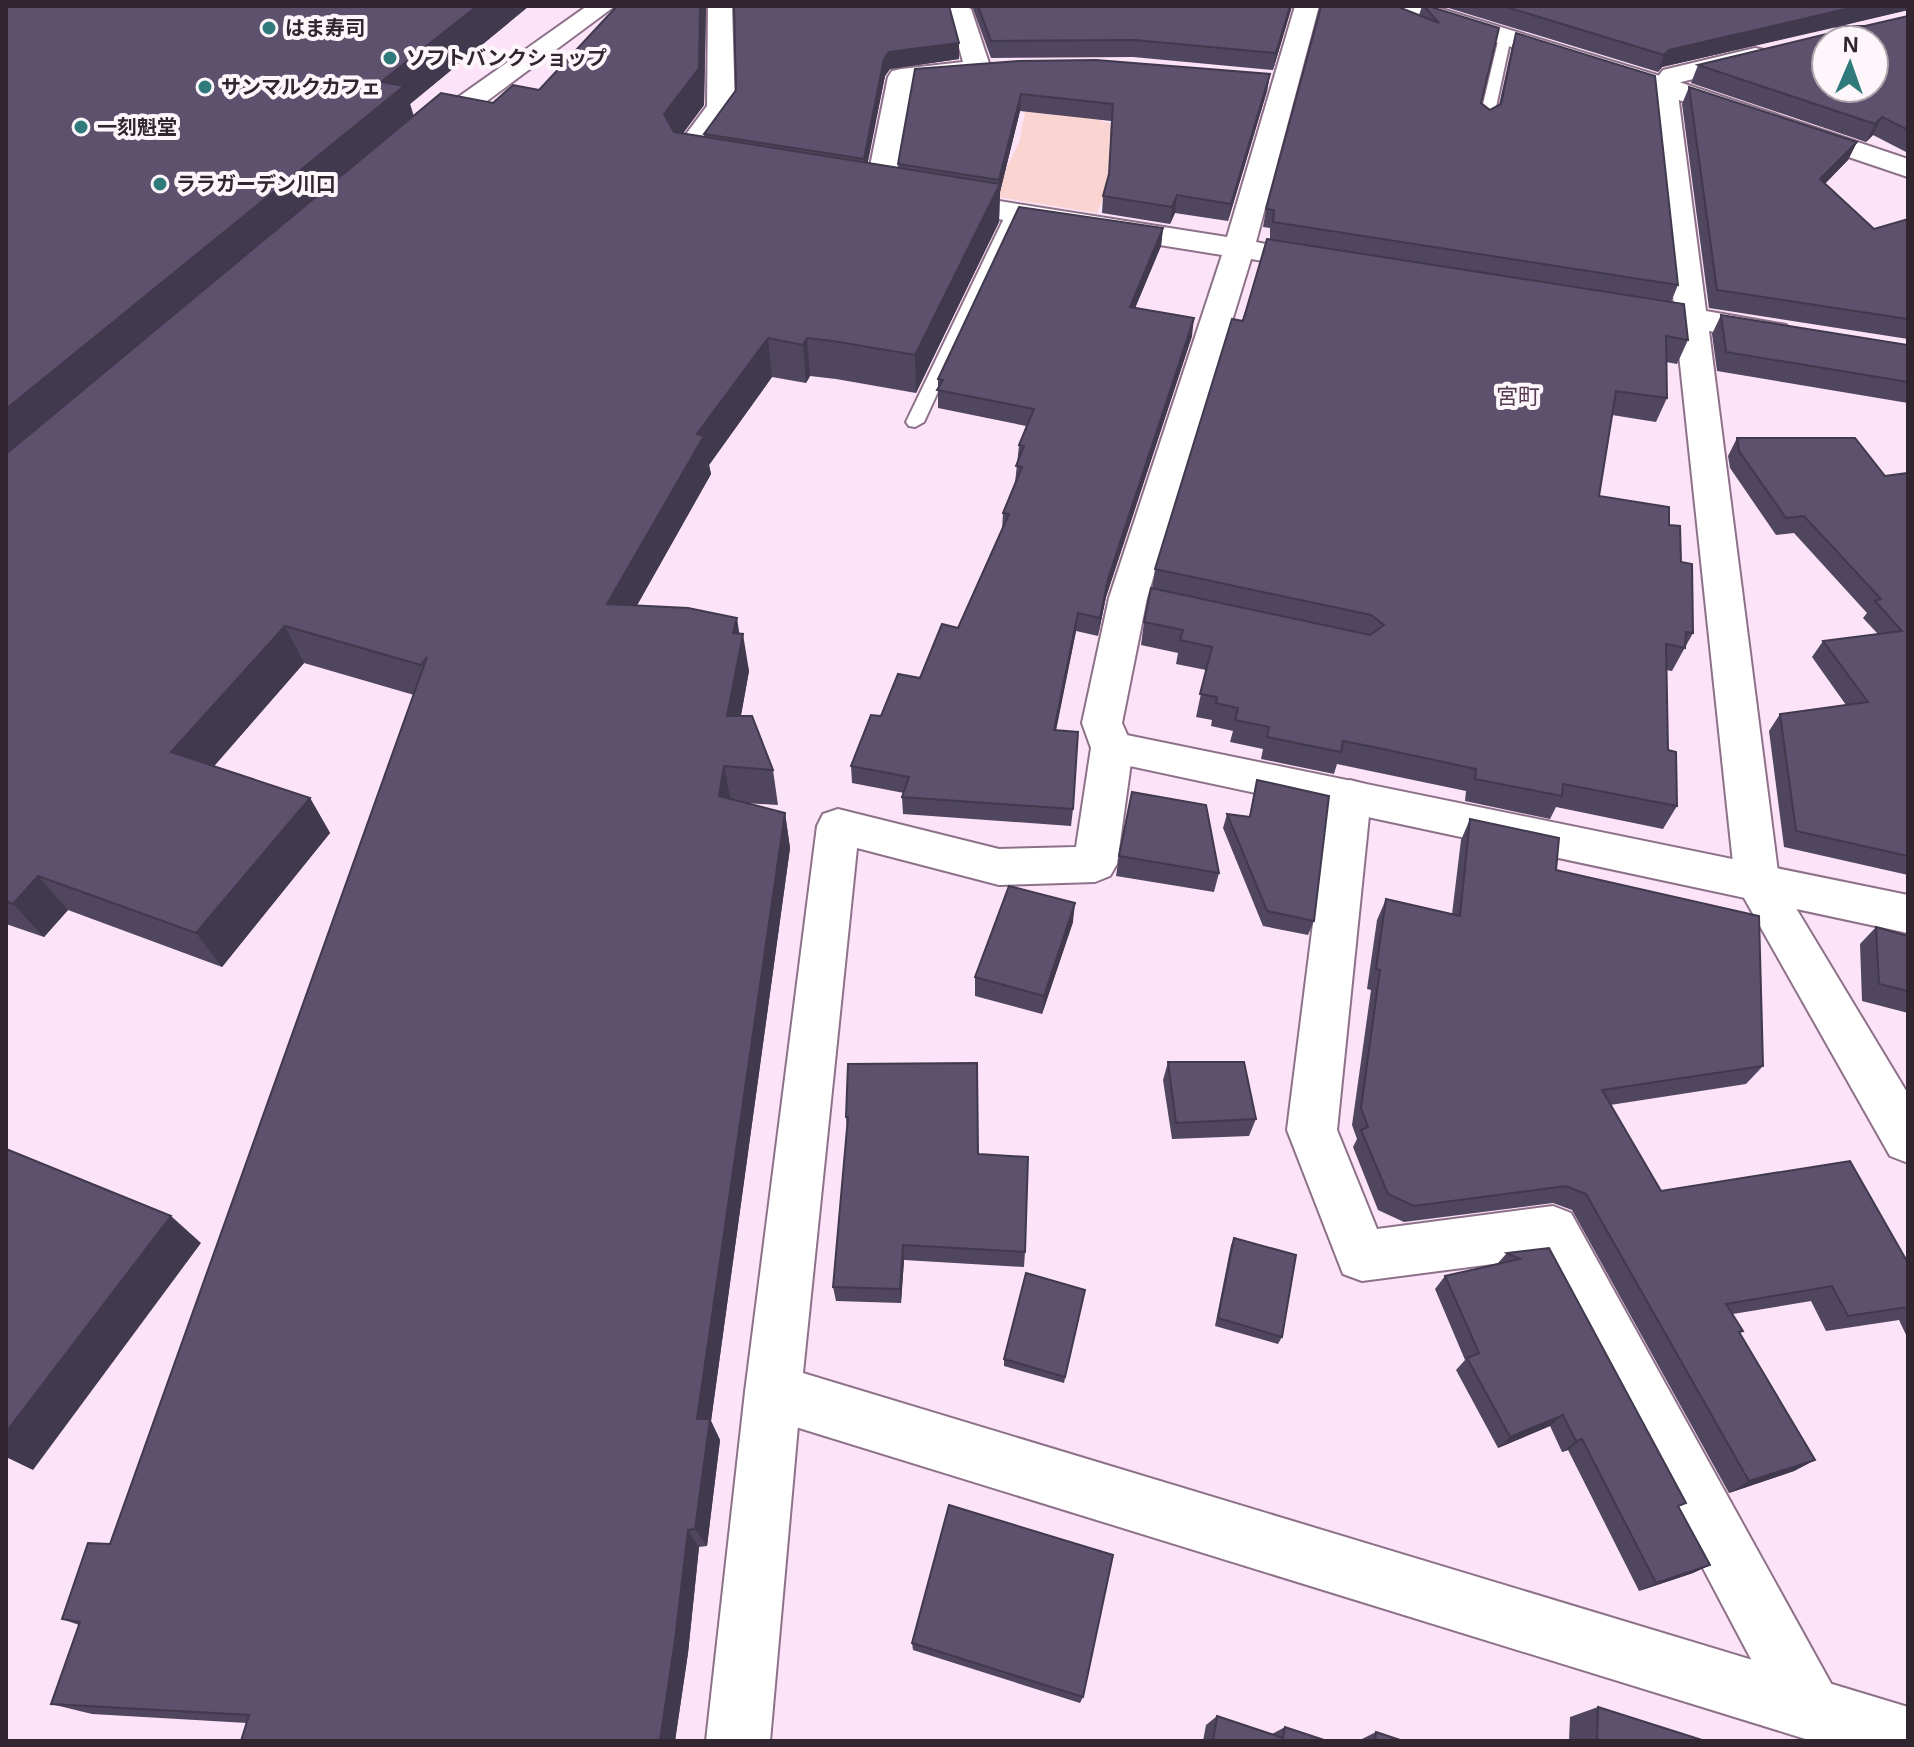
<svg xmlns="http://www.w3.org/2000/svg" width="1914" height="1747" viewBox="0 0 1914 1747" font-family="Arial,'Noto Sans JP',sans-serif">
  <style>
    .green { fill: #fad4d0 }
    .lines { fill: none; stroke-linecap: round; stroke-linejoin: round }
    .service-casing { stroke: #8d7189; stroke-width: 4 }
    .minor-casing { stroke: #8d7189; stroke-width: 4 }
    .tertiary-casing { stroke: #8d7189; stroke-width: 4 }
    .service { fill: #fff; fill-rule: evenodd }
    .minor { fill: #fff; fill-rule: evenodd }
    .tertiary { fill: #fff; fill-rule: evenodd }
    .wall { fill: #50465f }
    .shaded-wall { fill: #41394d }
    .building { fill: #5d516e; stroke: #41394d; stroke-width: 2; fill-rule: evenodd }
    .poi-dot { fill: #317a7b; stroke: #fdf7fc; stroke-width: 3 }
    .labels { text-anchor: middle; stroke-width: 8; stroke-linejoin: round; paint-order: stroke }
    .far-poi-label { font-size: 20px; font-weight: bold; fill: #31252f; stroke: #fdf7fc; text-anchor: start }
    .far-neighbourhood-label { font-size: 22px; fill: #563d53; stroke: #fdf7fc }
  </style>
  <rect width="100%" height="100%" fill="#fce3f8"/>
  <path class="green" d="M1116,81L1101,122L1119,124L1108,185L1097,213L992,196L1019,143L1028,97Z"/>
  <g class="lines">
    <defs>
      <g id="service">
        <path d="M1505,33L1511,37L1493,121L1486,125L1479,121L1499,37Z"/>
        <path d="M1014,208L1021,212L924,422L915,427L909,426L906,422L1007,212Z"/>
      </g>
      <g id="minor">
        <path d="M708,6H732L735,107L700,153L730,160L734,166L730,172L720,175L682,167L672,153L707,106Z"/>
        <path d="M894,6H965L971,9L991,69L987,75L978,77L913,84L893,191L889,197L879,200L869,197L865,191L888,77L892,71L901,69L963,62L951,18L897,11Z"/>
        <path d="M1295,6H1319L1256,242L1280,247L1284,253L1280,259L1269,262L1251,259L1147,598L1122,723L1133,748L1117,864L1110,876L1095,882L999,885L857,848L801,1392L770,1741H706L745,1392L817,826L823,814L838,809L999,849L1076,847L1091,748L1082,723L1109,598L1222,255L942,210L932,207L927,201L932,195L942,192L1227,237Z"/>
        <path d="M1755,48L1764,50L1768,56L1764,62L1681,82L1677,87L1706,311L1786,325L1791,332L1786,339L1775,342L1709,331L1779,880L1908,1094V1163L1890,1156L1735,882L1676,326L1615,315L1610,308L1615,301L1626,299L1674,306L1651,86L1663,70Z"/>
        <path d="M1350,780L1365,784L1371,796L1337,1130L1377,1229L1553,1206L1571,1213L1833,1687L1842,1709L1833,1731L1811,1740L1789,1731L1539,1258L1362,1281L1343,1274L1287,1130L1329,796L1335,784Z"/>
      </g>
      <g id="tertiary">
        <path d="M587,6H615L433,141L423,143L413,141L409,135L413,129Z"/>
        <path d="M1394,6H1432L1673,80L1908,159V177L1655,92L1397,11Z"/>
        <path d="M1112,732L1908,895V933L1097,759L1091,748L1097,737Z"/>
        <path d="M773,1364L1908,1707V1741H1812L773,1420L753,1412L745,1392L753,1372Z"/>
      </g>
    </defs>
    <use href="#service" class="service-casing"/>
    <use href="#minor" class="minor-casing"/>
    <use href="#tertiary" class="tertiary-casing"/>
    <use href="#service" class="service"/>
    <use href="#minor" class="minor"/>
    <use href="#tertiary" class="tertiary"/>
  </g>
  <g class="wall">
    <path d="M6,6H529L410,104L414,116L493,103L539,90L617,6H706L704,105L683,133L704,137V134L736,90L959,43V59L890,69L885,76L867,163L898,168L915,69L1270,74L1267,91L1228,221L1175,213L1170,224L1102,213L1103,196L1109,177L1111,121L1020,111L1000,192L999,222L916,393L836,379L810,376L806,383L772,377L709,465L711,474L637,605L740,634L749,671L741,716L773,770L778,805L745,803L785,813L790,848L711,1421L720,1440L707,1546L699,1547L688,1653L675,1741H241L247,1723L92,1714L51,1704L79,1625L62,1619L110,1544L414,695L304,663L214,766L310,798L330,833L222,967L68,910L44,937L6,924Z"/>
    <path d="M972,6H1292L1273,70L1133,57L991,58Z"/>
    <path d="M1422,6H1428L1499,28L1481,103L1490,110L1499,105L1511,50L1516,33L1678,285L1671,302L1688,340L1677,364L1666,362L1667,398L1656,422L1612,415L1599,496L1669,525L1681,562L1693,633L1672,671L1666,670L1668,750L1677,806L1663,829L1556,807L1550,819L1465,801L1466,791L1375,772L1337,764L1334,774L1261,759L1263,749L1230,742L1233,731L1211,726L1212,720L1196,717L1206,670L1176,664L1178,653L1141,645L1144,622L1152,589L1155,569L1270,240V228L1263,227L1266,209L1419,15Z"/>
    <path d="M1442,6H1908V10L1841,26H1865L1908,16V153L1873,135L1866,142L1691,83L1698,65L1834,33L1837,27L1662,67L1658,72Z"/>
    <path d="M1689,87L1857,142L1848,160L1825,184L1874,229L1908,219V339L1709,308L1682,104Z"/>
    <path d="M1163,228L1161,246L1135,308L1192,336L1106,597L1098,636L1076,631L1056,731L1073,809L1071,826L903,814L902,797L904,793L852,783L851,766L881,716L920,678L958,628L1002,530L1003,513L1015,483L1019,445L1026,426L938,408V379Z"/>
    <path d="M1721,315L1908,345V403L1717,371L1712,334Z"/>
    <path d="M1737,438L1885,476L1908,473V875L1784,847L1769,731L1780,714L1846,705L1812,657L1823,641L1878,634L1863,618L1867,613L1794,533L1776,535L1730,468L1728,456Z"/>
    <path d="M1257,780L1314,921L1308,935L1263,926L1223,828L1227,814L1249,817Z"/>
    <path d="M1470,819L1556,870L1763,1066L1746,1084L1610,1105L1661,1191L1908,1307V1339L1899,1320L1826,1331L1811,1301L1733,1314L1740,1333L1815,1460L1794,1471L1729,1493L1572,1210L1553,1203L1404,1222L1378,1210L1353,1147L1357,1139L1352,1125L1371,990L1367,989L1377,920L1386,899L1452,914L1461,840Z"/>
    <path d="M1119,856L1219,873L1214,892L1116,876Z"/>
    <path d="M1073,922L1042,1014L975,996V977Z"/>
    <path d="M1876,927L1908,936V1022V1013L1862,1001L1860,944Z"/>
    <path d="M1168,1062L1256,1119L1249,1136L1172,1139L1163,1080Z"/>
    <path d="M846,1117L978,1154L1025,1252L1024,1267L904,1260L901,1303L836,1301L833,1287L847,1129Z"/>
    <path d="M1234,1238L1282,1337L1278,1344L1215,1326L1231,1245Z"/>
    <path d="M1549,1248L1678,1507L1710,1565L1693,1573L1639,1591L1568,1450L1562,1452L1550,1426L1498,1448L1456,1370L1465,1360L1435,1289L1445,1276L1497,1264L1507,1253Z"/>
    <path d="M1085,1290L1064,1383L1004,1366V1359Z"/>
    <path d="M912,1643L1083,1697L1080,1703L913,1650Z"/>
    <path d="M1598,1707L1705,1741H1569L1570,1717Z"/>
    <path d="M1217,1716L1272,1734L1285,1727L1327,1741H1203L1206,1725Z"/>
    <path d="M1376,1732L1403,1741H1358Z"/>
  </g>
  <g class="shaded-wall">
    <path d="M477,6H529L410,104L415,123L6,467V409L381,82Z"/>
    <path d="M700,6H706L704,105L670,151L664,114Z"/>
    <path d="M1290,6H1292L1273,70L1276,53Z"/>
    <path d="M1859,6H1908V10L1662,67L1658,72L1664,55L1669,50Z"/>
    <path d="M959,43V59L890,69L885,76L865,177L864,159L884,59L889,52Z"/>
    <path d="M1270,74L1267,91L1228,221L1231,204Z"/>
    <path d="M1021,94L1020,111L1000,192L999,222L916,393L915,355L999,187V180Z"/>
    <path d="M1882,117L1873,135L1866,142L1875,124Z"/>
    <path d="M1857,142L1848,160L1811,197L1820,179Z"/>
    <path d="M1177,195L1175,213L1170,224L1172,207Z"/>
    <path d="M1163,228L1161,246L1128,325L1130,307Z"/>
    <path d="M1194,318L1192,336L1106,597L1098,636L1100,618L1108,579Z"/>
    <path d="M768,338L772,377L709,465L711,474L617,641L607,604L697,434Z"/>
    <path d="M807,338L810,376L806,383L803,345Z"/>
    <path d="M1078,613L1076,631L1052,748L1054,730Z"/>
    <path d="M737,618L741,644L743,634L749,671L734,752L727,716L733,633Z"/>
    <path d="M285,626L304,663L195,788L171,752Z"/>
    <path d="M724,766L731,802L719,796Z"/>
    <path d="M310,798L330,833L222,967L196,933Z"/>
    <path d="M785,813L790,848L711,1421L720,1440L707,1546L695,1529L697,1419Z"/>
    <path d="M38,876L68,910L44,937L13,904Z"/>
    <path d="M1075,903L1073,922L1042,1014L1044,996Z"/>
    <path d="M171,1216L201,1243L33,1470L6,1457V1432Z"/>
    <path d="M903,1245L904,1260L901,1303L900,1289Z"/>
    <path d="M1563,1415L1550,1426L1498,1448L1510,1437Z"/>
    <path d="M1582,1439L1568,1450L1562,1452L1576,1441Z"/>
    <path d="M1815,1460L1794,1471L1729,1493L1749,1481Z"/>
    <path d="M688,1530L699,1547L688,1653L675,1741H660Z"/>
    <path d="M1710,1565L1693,1573L1639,1591L1656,1583Z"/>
  </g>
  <g class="building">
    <path d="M6,6H477L381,82L404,86L6,409Z"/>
    <path d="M617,6H700L699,68L664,114L674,132L1000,184L915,355L833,341L807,338L803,345L768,338L697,434L704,436L607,604L688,608L737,618L733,633L743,634L727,716H752L773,770L724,766L719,796L785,813L697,1419H710L695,1529L688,1530L675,1640L660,1741H241L249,1715L51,1704L80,1622L62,1619L88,1543L110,1544L427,657L421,665L285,626L171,752L310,798L196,933L38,876L13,904L6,901V454L441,93L493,103L513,85L539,90Z"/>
    <path d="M734,6H949L959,43L889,52L884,59L864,159L704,134L736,90Z"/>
    <path d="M978,6H1290L1276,53L1135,40L991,41Z"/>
    <path d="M1321,6H1396L1439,23L1424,6H1428L1499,28L1481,103L1490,110L1501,104L1516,33L1655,76L1678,285L1273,222L1274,210L1266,209Z"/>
    <path d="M1503,6H1859L1669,50L1664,55Z"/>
    <path d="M1908,16V130L1882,117L1875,124L1698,65L1835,32L1837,26H1865ZM1826,40H1874V88H1826Z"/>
    <path d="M1096,60L1270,74L1231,204L1177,195L1172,207L1103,196L1109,174L1113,104L1021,94L999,180L898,164L915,69L1019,61Z"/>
    <path d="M1689,87L1857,142L1820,179L1874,229L1908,219V319L1717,290Z"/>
    <path d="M1019,207L1163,228L1130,307L1194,318L1108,579L1100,618L1078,613L1054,730L1078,732L1073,809L902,797L909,777L851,766L871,715L881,716L898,674L920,678L942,624L958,628L1009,514L1003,513L1022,467L1016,466L1024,446L1019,445L1034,409L937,390L943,380L938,379Z"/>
    <path d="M1267,239L1684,304L1688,340L1666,336L1667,398L1616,391L1599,496L1669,507V525L1680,526L1681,562L1692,564L1693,633L1686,632L1685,648L1666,644L1668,750L1676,752L1677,806L1563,784L1562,796L1475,779L1476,769L1383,749L1343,741L1341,752L1267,737L1269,727L1235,720L1238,708L1216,703L1217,697L1200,694L1212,647L1180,640L1183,630L1144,622L1151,588L1370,635L1384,625L1371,615L1155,569L1232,319L1243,321Z"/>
    <path d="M1721,315L1908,345V382L1726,352Z"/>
    <path d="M1737,438H1855L1885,476L1908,473V856L1796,831L1780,714L1868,702L1823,641L1902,631L1875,601L1881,599L1804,516L1786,518L1739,451Z"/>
    <path d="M1257,780L1329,796L1314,921L1267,911L1227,814L1250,817Z"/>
    <path d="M1132,792L1206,805L1219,873L1119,856Z"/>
    <path d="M1470,819L1559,838L1556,870L1759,916L1763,1066L1602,1090L1661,1191L1850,1161L1908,1263V1307L1848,1316L1832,1286L1726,1304L1743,1331L1739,1332L1815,1460L1749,1481L1586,1194L1566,1186L1414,1206L1388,1194L1361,1130L1368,1127L1361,1108L1380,970L1376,969L1386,899L1460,916Z"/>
    <path d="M1009,886L1075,903L1044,996L975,977Z"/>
    <path d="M1876,927L1908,936V991L1879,984Z"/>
    <path d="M1168,1062H1244L1256,1119L1176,1123Z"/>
    <path d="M977,1063L978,1154L1028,1157L1025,1252L903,1245L900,1289L833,1287L848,1117H846L848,1064Z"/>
    <path d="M6,1149L171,1216L6,1432Z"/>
    <path d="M1234,1238L1296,1255L1282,1337L1218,1318Z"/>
    <path d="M1549,1248L1686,1503L1678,1506L1710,1565L1656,1583L1582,1439L1576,1441L1563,1415L1510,1437L1467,1358L1479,1353L1445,1276L1520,1259L1507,1253Z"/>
    <path d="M1026,1273L1085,1290L1065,1377L1004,1359Z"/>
    <path d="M949,1505L1113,1555L1083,1697L912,1643Z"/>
    <path d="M1598,1707L1705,1741H1597Z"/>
    <path d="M1217,1716L1283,1738L1285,1727L1327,1741H1213Z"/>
    <path d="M1376,1732L1403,1741H1375Z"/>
  </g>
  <g class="poi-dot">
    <circle cx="269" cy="28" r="8"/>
    <circle cx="390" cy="58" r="8"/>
    <circle cx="205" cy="87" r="8"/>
    <circle cx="81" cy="127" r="8"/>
    <circle cx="160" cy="184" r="8"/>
  </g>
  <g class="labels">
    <g class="far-poi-label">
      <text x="285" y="35">はま寿司</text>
      <text x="406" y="65">ソフトバンクショップ</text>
      <text x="221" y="94">サンマルクカフェ</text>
      <text x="97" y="134">一刻魁堂</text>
      <text x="176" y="191">ララガーデン川口</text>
    </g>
    <g class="far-neighbourhood-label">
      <text x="1518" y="404">宮町</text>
    </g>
  </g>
  <rect width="1914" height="1747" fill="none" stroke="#31252f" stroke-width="16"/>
  <g transform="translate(1850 64) rotate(2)"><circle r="38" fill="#fdf7fc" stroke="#aba3aa" stroke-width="2"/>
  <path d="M0-6L14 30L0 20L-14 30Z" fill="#317a7b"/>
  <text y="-12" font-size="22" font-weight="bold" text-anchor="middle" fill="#31252f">N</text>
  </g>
</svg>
